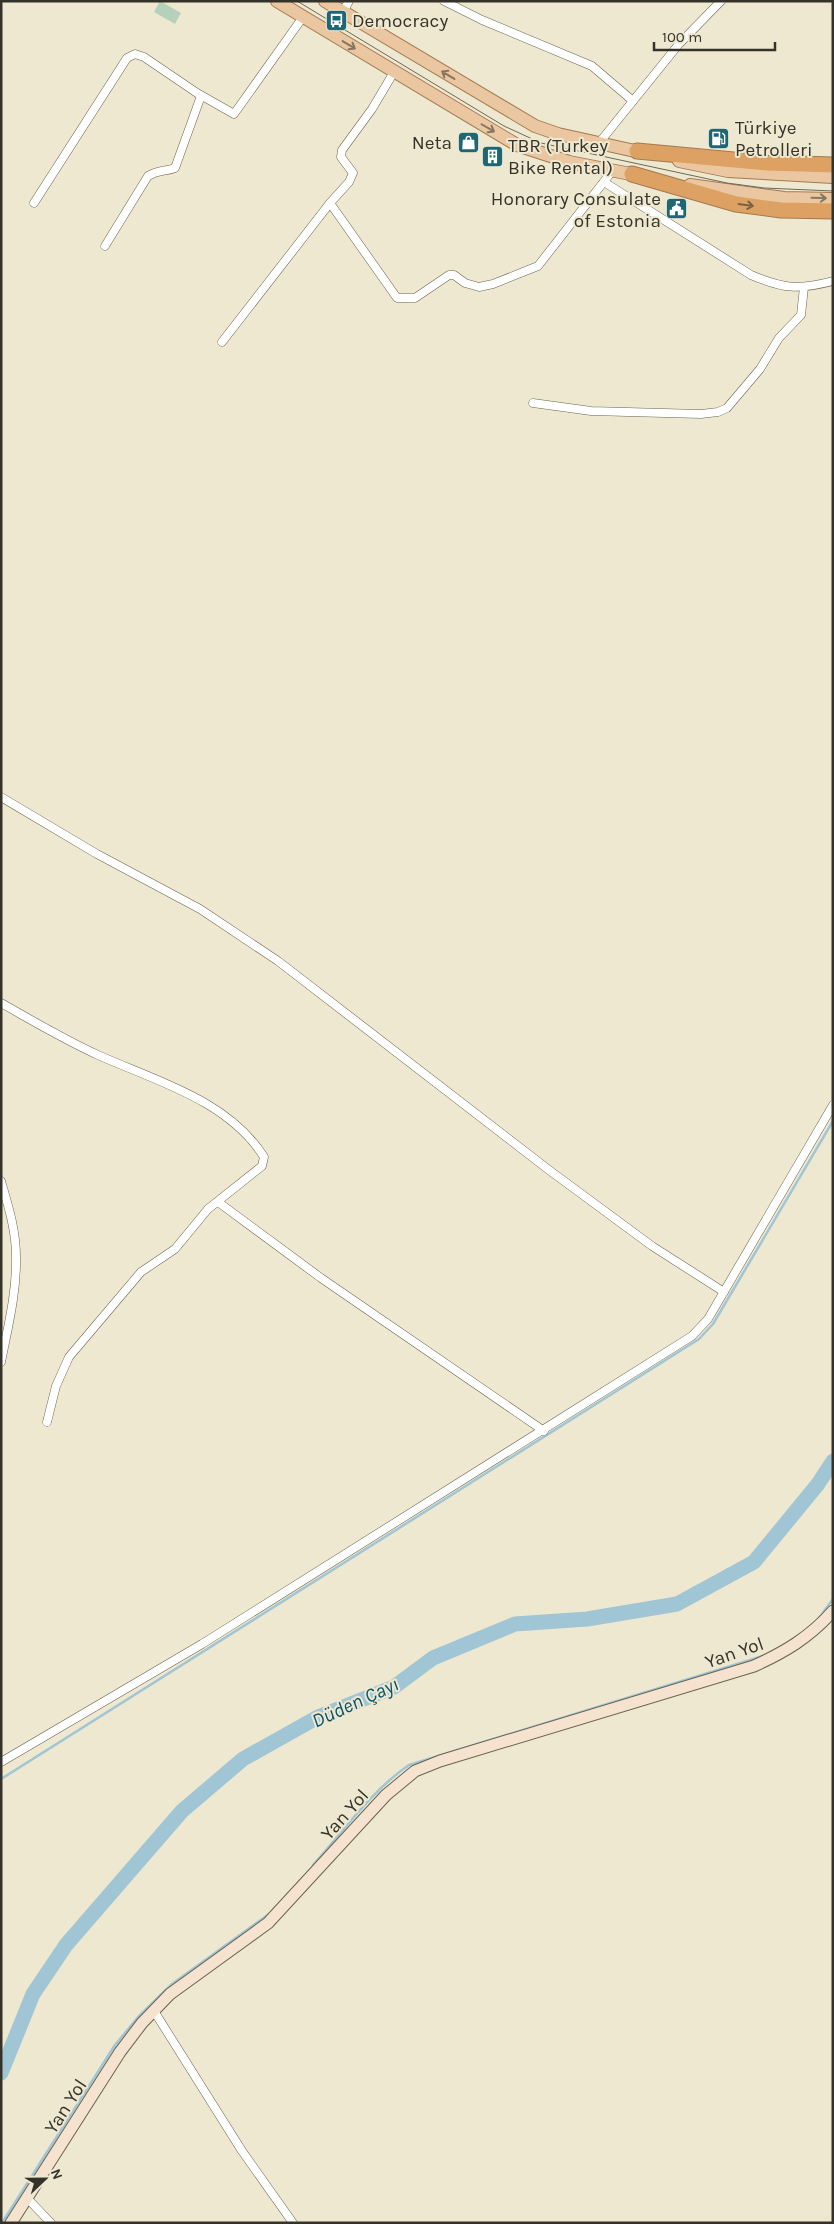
<svg xmlns="http://www.w3.org/2000/svg" width="834" height="2224" viewBox="0 0 834 2224" font-family="Karla,sans-serif">
  <style>
    .green { fill: #b5d1b9 }
    .lines { fill: none; stroke-linecap: round; stroke-linejoin: round }
    .stream { stroke: #a0c5d4; stroke-width: 2.5 }
    .river { stroke: #a0c5d4; stroke-width: 15 }
    .street-casing { stroke: #6a634f; stroke-width: 9 }
    .secondary-casing { stroke: #6a634f; stroke-width: 13 }
    .primary-casing { stroke: #a27a4f; stroke-width: 14 }
    .highway-casing { stroke: #a27a4f; stroke-width: 17 }
    .street { stroke: #fff; stroke-width: 8 }
    .secondary { stroke: #f5e3d0; stroke-width: 11 }
    .primary { stroke: #ebc7a1; stroke-width: 12 }
    .highway { stroke: #dda163; stroke-width: 15 }
    .tram { stroke: #6c685a; stroke-width: 1 }
    .oneway { stroke: #87765f }
    .oneway2 { stroke: #785f40 }
    .labels { text-anchor: middle; stroke-width: 4; stroke-linejoin: round; paint-order: stroke }
    .poi-label { font-size: 19px; fill: #353329; stroke: #efe8d0; text-anchor: start }
    .street-label { font-size: 19px; fill: #353329; stroke: #efe8d0 }
    .water-label { font-size: 20px; font-style: italic; fill: #075369; stroke: #efe8d0 }
  </style>
  <rect width="100%" height="100%" fill="#efe8d0"/>
  <path class="green" d="M160,1L181,13L175,24L154,12Z"/>
  <g class="lines">
    <g class="stream">
      <path d="M819,1618L833,1599"/>
      <path d="M1,1779L699,1339L713,1324L833,1121"/>
      <path d="M313,1865C342,1833 373,1789 409,1765L763,1656"/>
      <path d="M2,2223L115,2045L139,2016L172,1984L269,1914"/>
    </g>
    <path class="river" d="M1,2073L33,1994L66,1945L182,1811L243,1759L318,1717L394,1687L433,1658L515,1624L587,1619L677,1604L754,1562L818,1484L833,1461"/>
    <defs>
      <g id="street">
        <path d="M444,1L482,20L592,66L633,101"/>
        <path d="M343,12L349,1"/>
        <path d="M394,72L372,109L342,150L341,157L353,173L349,182L330,203L397,298H415L449,275H454L465,283L479,287L493,284L538,266L613,170"/>
        <path d="M599,143L679,44L721,1"/>
        <path d="M604,182L751,275C784,289 798,290 833,281"/>
        <path d="M34,203L127,58L135,54L144,57L197,93L234,114L303,17"/>
        <path d="M105,246L148,176C160,169 165,172 175,168L201,96"/>
        <path d="M222,342L330,203"/>
        <path d="M533,403L591,411L701,414L718,412L727,408L760,369L779,338L801,315L804,287"/>
        <path d="M1,797L97,854L200,909L278,961L549,1170L652,1246L724,1292"/>
        <path d="M1,1003C33,1021 65,1040 98,1055C156,1081 228,1100 264,1157L262,1166L208,1209L175,1249L141,1272L69,1357L56,1386L47,1422"/>
        <path d="M1,1181C8,1205 16,1230 16,1256C17,1291 8,1327 1,1362"/>
        <path d="M218,1202L321,1278L544,1431"/>
        <path d="M1,1762L202,1644L692,1336L708,1319L833,1105"/>
        <path d="M154,2011L242,2151L293,2223"/>
        <path d="M27,2198L51,2223"/>
      </g>
      <path id="secondary" d="M11,2223L120,2052L142,2023L170,1994L268,1923L386,1795L415,1771L440,1761L754,1666C785,1652 810,1637 833,1611"/>
      <g id="primary">
        <path d="M277,1L517,145L569,162L641,176"/>
        <path d="M325,1L535,126L558,134L644,153"/>
        <path d="M679,161L728,171L833,177"/>
        <path d="M690,185L784,198L833,199"/>
      </g>
      <g id="highway">
        <path d="M637,151L767,163L833,165"/>
        <path d="M632,174L736,204L781,210L833,211"/>
      </g>
    </defs>
    <use href="#street" class="street-casing"/>
    <use href="#secondary" class="secondary-casing"/>
    <use href="#primary" class="primary-casing"/>
    <use href="#highway" class="highway-casing"/>
    <use href="#street" class="street"/>
    <use href="#secondary" class="secondary"/>
    <use href="#primary" class="primary"/>
    <use href="#highway" class="highway"/>
    <path class="tram" d="M297,1L504,126L541,143L727,183L764,188L833,191"/>
  </g>
  <defs><path id="oneway-shaft" d="M-6 0H5M1.5-3L5.5 0L1.5 3" fill="none" stroke-width="1.6" stroke-linecap="round" stroke-linejoin="round" transform="scale(1.25)"/></defs>
  <g class="oneway">
    <use href="#oneway-shaft" transform="translate(349 45) rotate(31)"/>
    <use href="#oneway-shaft" transform="translate(448 75) rotate(-149)"/>
    <use href="#oneway-shaft" transform="translate(488 128) rotate(30)"/>
    <use href="#oneway-shaft" transform="translate(819 198) rotate(1)"/>
  </g>
  <use class="oneway2" href="#oneway-shaft" transform="translate(746 205) rotate(8)"/>
  <defs>
    <symbol id="bus-square" viewBox="-11 -11 22 22"><rect x="-9" y="-9" width="18" height="18" rx="4" fill="#1e6674" stroke="#efe8d0"/><path d="M-5-6H5V4H4V6H2V4H-2V6H-4V4H-5ZM-3.5-4V0h7V-4ZM-3.5 1.2v1.5H-2V1.2ZM2 1.2v1.5H3.5V1.2Z" fill="#fff"/></symbol>
    <symbol id="fuel-square" viewBox="-11 -11 22 22"><rect x="-9" y="-9" width="18" height="18" rx="4" fill="#1e6674" stroke="#efe8d0"/><path d="M-5.5-6h7V0h2V4h1.3V-2.5L3-4.5l.8-.8L6-3V5H2.5V1h-1V6h-7ZM-4.2-4.7v3.2H.2V-4.7Z" fill="#fff"/></symbol>
    <symbol id="shop-square" viewBox="-11 -11 22 22"><rect x="-9" y="-9" width="18" height="18" rx="4" fill="#1e6674" stroke="#efe8d0"/><path d="M-5-2.5h2.3a2.7 3.5 0 0 1 5.4 0H5L5.5 6h-11ZM-1.5-2.5h3a1.5 2.3 0 0 0-3 0Z" fill="#fff"/></symbol>
    <symbol id="building-square" viewBox="-11 -11 22 22"><rect x="-9" y="-9" width="18" height="18" rx="4" fill="#1e6674" stroke="#efe8d0"/><path d="M-4-6H4V6H1V3H-1V6H-4ZM-2.5-4.3h1.7v1.8h-1.7ZM.8-4.3h1.7v1.8H.8ZM-2.5-1h1.7V.8h-1.7ZM.8-1h1.7V.8H.8Z" fill="#fff"/></symbol>
    <symbol id="civic-square" viewBox="-11 -11 22 22"><rect x="-9" y="-9" width="18" height="18" rx="4" fill="#1e6674" stroke="#efe8d0"/><path d="M-.6-6.5H3V-4.5H.6V-3L4-1V1h2V6H-6V1h2V-1L-.6-3ZM-1.2 2.5V6h2.4V2.5Z" fill="#fff"/></symbol>
  </defs>
  <g fill-rule="evenodd">
    <use href="#bus-square" x="324" y="8" width="25" height="25"/>
    <use href="#fuel-square" x="706" y="126" width="25" height="25"/>
    <use href="#shop-square" x="456" y="130" width="25" height="25"/>
    <use href="#building-square" x="480" y="144" width="25" height="25"/>
    <use href="#civic-square" x="664" y="196" width="25" height="25"/>
  </g>
  <g class="labels">
    <g class="poi-label">
      <text x="352" y="27">Democracy</text>
      <text x="735" y="134">Türkiye<tspan x="735" dy="22">Petrolleri</tspan></text>
      <text x="452" y="149" text-anchor="end">Neta</text>
      <text x="508" y="152">TBR (Turkey<tspan x="508" dy="22">Bike Rental)</tspan></text>
      <text x="661" y="205" text-anchor="end">Honorary Consulate<tspan x="661" dy="22">of Estonia</tspan></text>
    </g>
    <g class="street-label">
      <text transform="translate(734 1652) rotate(-19)" y="7">Yan Yol</text>
      <text transform="translate(344 1814) rotate(-48)" y="7">Yan Yol</text>
      <text transform="translate(65 2106) rotate(-57)" y="7">Yan Yol</text>
    </g>
    <g class="water-label">
      <text transform="translate(355 1702) rotate(-25)" y="7">Düden Çayı</text>
    </g>
  </g>
  <rect width="834" height="2224" fill="none" stroke="#353329" stroke-width="5"/>
  <g transform="translate(45 2179) rotate(68)" stroke="#efe8d0" stroke-width="4" paint-order="stroke">
  <path d="M0-4L9 19L0 12L-9 19Z" fill="#353329"/>
  <text y="-8" font-size="14" font-weight="bold" text-anchor="middle" fill="#353329">N</text>
  </g>
  <path d="M654 42v8h121v-8" fill="none" stroke="#353329" stroke-width="2.5"/>
  <text x="662" y="42" font-size="15" fill="#353329" stroke="#efe8d0" stroke-width="4" paint-order="stroke">100 m</text>
</svg>
